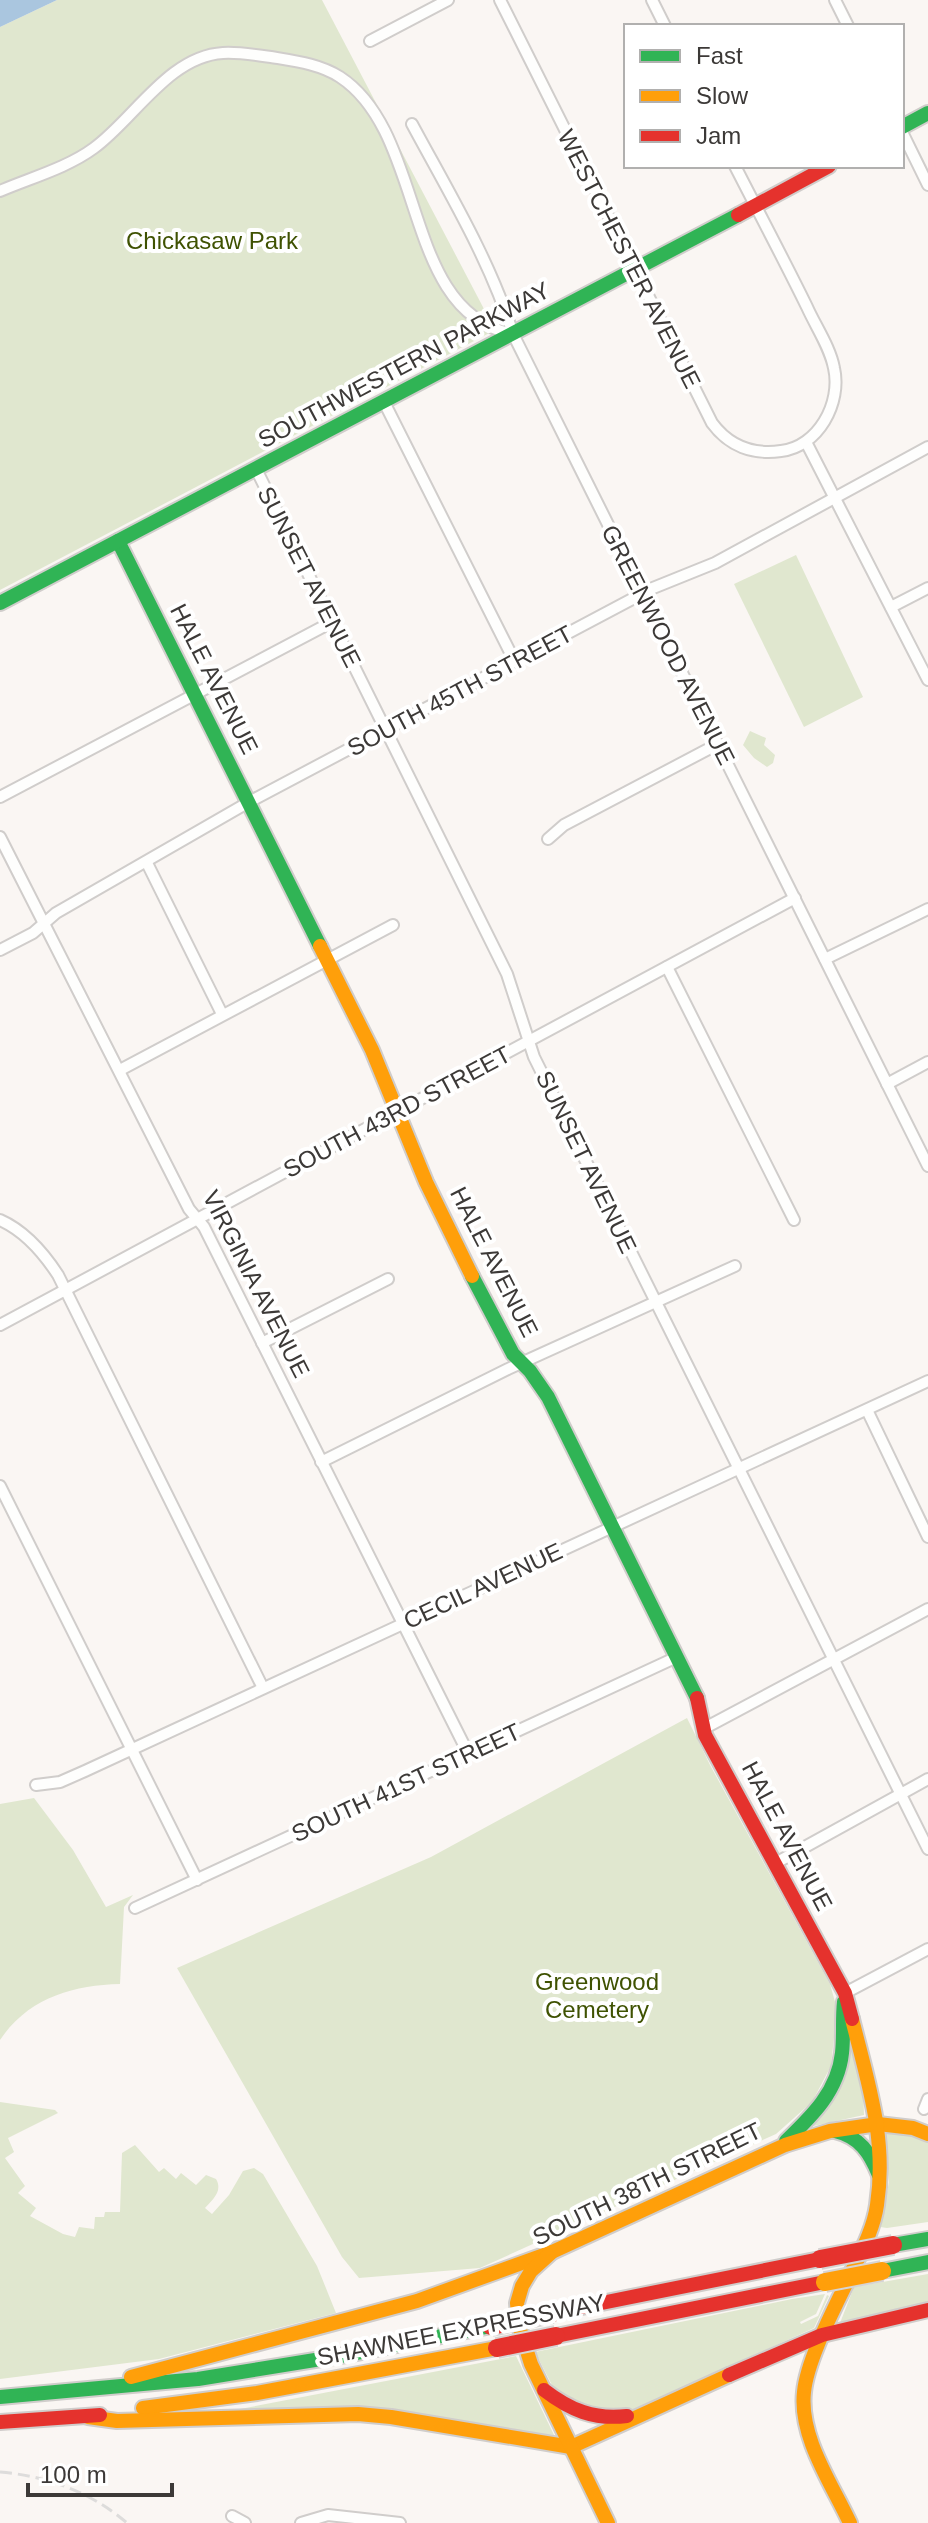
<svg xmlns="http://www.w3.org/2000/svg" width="928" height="2523" viewBox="0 0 928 2523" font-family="Helvetica,sans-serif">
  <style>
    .green { fill: #e0e7cf }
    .water { fill: #aac6df }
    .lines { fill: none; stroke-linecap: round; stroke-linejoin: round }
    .street-casing { stroke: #d0cdcb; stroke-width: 14 }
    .fast-casing { stroke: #d0cdcb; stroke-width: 18 }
    .slow-casing { stroke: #d0cdcb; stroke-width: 18 }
    .jam-casing { stroke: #d0cdcb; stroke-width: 18 }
    .street { stroke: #fefefd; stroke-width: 10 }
    .fast { stroke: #30b455; stroke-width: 14 }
    .slow { stroke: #ff9f0a; stroke-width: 14 }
    .jam { stroke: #e5322d; stroke-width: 14 }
    .rail { stroke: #dddcdb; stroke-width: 3; stroke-dasharray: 12 6; stroke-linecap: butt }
    .slow-bridge-casing { stroke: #d6d4d3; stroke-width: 22; stroke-linecap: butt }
    .jam-bridge-casing { stroke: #d6d4d3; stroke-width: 22; stroke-linecap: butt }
    .slow-bridge { stroke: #ff9f0a; stroke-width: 18 }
    .jam-bridge { stroke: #e5322d; stroke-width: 18 }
    .labels { text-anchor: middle; stroke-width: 8; stroke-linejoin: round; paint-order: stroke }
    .park-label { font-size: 24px; fill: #3f5202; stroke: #fff }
    .street-label { font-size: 24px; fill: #3c3937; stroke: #fff }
  </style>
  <rect width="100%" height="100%" fill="#faf6f3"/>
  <g class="green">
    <path d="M57,0H322L495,330L0,590V27Z"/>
    <path d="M796,555L863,697L804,727L734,584Z"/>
    <path d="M750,731L766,738L764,745L775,755L773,763L767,767L754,758L743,745Z"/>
    <path d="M687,1718L710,1765L830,1984L837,2009L831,2066L812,2102L776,2134L480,2268L359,2278L342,2257L177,1968L431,1857Z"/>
    <path d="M34,1798L73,1850L106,1907L133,1895L124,1907L120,1984C73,1985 28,1998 0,2040V1804Z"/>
    <path d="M847,2021L863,2085L864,2115L809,2127L819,2116Z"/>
    <path d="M0,2102L55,2110L58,2113L8,2138L14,2152L5,2158L25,2186L18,2193L36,2208L30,2216L63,2234L75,2237L79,2227L94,2229L95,2217H104L105,2212H120L122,2153L135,2145L159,2172L164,2168L176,2179L181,2173L196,2185L206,2175L216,2179C223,2191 213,2199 205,2208L212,2214L229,2195L243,2171L254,2168L263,2174L317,2266L336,2313L159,2359L0,2379Z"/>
    <path d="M883,2133L928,2137V2222L887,2228L880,2227L889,2182Z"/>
    <path d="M928,2274V2302L840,2323L854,2287Z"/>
    <path d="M825,2294L816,2314L800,2322L801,2324L818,2316L827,2295L829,2296L814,2328L634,2409L603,2415L554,2389L535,2352L792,2299Z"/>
    <path d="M516,2356L554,2435L235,2410Z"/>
  </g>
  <path class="water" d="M0,0H57L0,27Z"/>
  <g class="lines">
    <defs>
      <g id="street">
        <path d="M500,0L712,423C729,446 753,455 781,451C818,447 842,403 834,368C830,347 816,327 807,307C784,260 759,213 735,166"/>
        <path d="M652,0L665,26"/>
        <path d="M835,0L848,26"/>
        <path d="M370,41L448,0"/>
        <path d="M412,124C448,191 490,260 513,334L928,1166"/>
        <path d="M902,132L928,185"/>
        <path d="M0,191C30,178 67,168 94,148C134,119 169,56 223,53C239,52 255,55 271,57C295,61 320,64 340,77C428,135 401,313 513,334"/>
        <path d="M384,402L515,662"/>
        <path d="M806,442L928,680"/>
        <path d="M256,469L507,974L534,1057L928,1849"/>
        <path d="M891,607L928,588"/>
        <path d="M0,797L332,622"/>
        <path d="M0,837L189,1209L204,1227L468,1753"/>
        <path d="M548,839L564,825L718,744"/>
        <path d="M147,863L222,1014"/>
        <path d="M0,950L33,933L56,913L249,802L653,588L715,563L928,447"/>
        <path d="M825,959L928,909"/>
        <path d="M667,967L794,1220"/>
        <path d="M120,1070L393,925"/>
        <path d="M887,1084L928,1062"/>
        <path d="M0,1220C25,1231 43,1252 58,1275L263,1688"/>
        <path d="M0,1325L795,898"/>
        <path d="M262,1343L388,1279"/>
        <path d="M867,1410L928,1537"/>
        <path d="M321,1462L508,1369L735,1266"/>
        <path d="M0,1486L197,1880"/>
        <path d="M703,1729L928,1609"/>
        <path d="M36,1785L60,1782L85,1771L928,1381"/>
        <path d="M774,1864L928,1779"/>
        <path d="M135,1908L677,1657"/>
        <path d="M845,1993L928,1949"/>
        <path d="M924,2109L928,2099"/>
        <path d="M232,2516L245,2523"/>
        <path d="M301,2523L328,2515L400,2523"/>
      </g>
      <g id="fast">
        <path d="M902,127L928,113"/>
        <path d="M118,541L320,946"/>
        <path d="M0,603L738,215"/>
        <path d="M472,1276L513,1354L530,1371L548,1397L697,1698"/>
        <path d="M835,2131C860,2137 870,2153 879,2175"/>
        <path d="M786,2141C812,2116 838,2091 842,2053C844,2036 842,2019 844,2002"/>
        <path d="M893,2245L928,2239"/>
        <path d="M882,2271L928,2262"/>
        <path d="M0,2397L198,2379L352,2354L491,2326"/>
      </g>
      <g id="slow">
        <path d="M320,946L372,1050L426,1182L472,1276"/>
        <path d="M878,2124L913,2128L928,2134"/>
        <path d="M131,2377L417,2301L552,2252"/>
        <path d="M143,2408L257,2393L497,2348"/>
        <path d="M88,2417L117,2421L358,2414L391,2417L571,2447L729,2375"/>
        <path d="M608,2523L531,2364L519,2326L517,2303L522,2286L531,2271L552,2252L785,2145L830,2131L878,2124"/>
        <path d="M850,2523C832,2484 799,2437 804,2392C807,2361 832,2313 846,2284C857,2259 873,2233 877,2205C887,2139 868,2083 852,2019"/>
      </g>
      <g id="jam">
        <path d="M738,215L829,166"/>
        <path d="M697,1698L705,1735L845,1993L852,2019"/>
        <path d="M552,2313L820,2259"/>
        <path d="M556,2336L825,2282"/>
        <path d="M729,2375L822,2335L928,2310"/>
        <path d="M544,2390C570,2410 594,2420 627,2416"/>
        <path d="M0,2422L100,2415"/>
      </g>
    </defs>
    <use href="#street" class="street-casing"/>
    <use href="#fast" class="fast-casing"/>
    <use href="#slow" class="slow-casing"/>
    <use href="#jam" class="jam-casing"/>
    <use href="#street" class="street"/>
    <use href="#fast" class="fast"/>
    <use href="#slow" class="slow"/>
    <use href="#jam" class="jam"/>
    <path class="rail" d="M0,2472C47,2476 91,2492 127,2523"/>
    <defs>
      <path id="slow-bridge" d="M825,2282L882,2271"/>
      <g id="jam-bridge">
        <path d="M820,2259L893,2245"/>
        <path d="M491,2326L552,2313"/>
        <path d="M497,2348L556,2336"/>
      </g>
    </defs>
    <use href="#slow-bridge" class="slow-bridge-casing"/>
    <use href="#jam-bridge" class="jam-bridge-casing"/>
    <use href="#slow-bridge" class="slow-bridge"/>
    <use href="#jam-bridge" class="jam-bridge"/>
  </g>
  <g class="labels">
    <g class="park-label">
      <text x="212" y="249">Chickasaw Park</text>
      <text x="597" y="1990">Greenwood<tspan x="597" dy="28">Cemetery</tspan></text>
    </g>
    <g class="street-label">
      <text transform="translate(629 259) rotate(63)" y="8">WESTCHESTER AVENUE</text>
      <text transform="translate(404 365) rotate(-28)" y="8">SOUTHWESTERN PARKWAY</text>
      <text transform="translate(309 577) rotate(63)" y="8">SUNSET AVENUE</text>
      <text transform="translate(668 645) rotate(63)" y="8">GREENWOOD AVENUE</text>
      <text transform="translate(214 679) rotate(63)" y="8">HALE AVENUE</text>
      <text transform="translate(460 691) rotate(-28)" y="8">SOUTH 45TH STREET</text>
      <text transform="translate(397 1112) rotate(-28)" y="8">SOUTH 43RD STREET</text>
      <text transform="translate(586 1162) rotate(64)" y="8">SUNSET AVENUE</text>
      <text transform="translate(494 1262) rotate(63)" y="8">HALE AVENUE</text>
      <text transform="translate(256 1284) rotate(63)" y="8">VIRGINIA AVENUE</text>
      <text transform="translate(483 1586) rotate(-25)" y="8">CECIL AVENUE</text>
      <text transform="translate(406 1783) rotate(-25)" y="8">SOUTH 41ST STREET</text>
      <text transform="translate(787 1836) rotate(62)" y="8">HALE AVENUE</text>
      <text transform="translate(647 2184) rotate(-26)" y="8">SOUTH 38TH STREET</text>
      <text transform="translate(461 2330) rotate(-11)" y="8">SHAWNEE EXPRESSWAY</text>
    </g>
  </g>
  <rect x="624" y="24" width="280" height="144" fill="#ffffff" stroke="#b1b0af" stroke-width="2"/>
  <rect x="640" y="50" width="40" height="12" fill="#30b455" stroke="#b1b0af" stroke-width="2"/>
  <text x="696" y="64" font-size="24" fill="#3c3937">Fast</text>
  <rect x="640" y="90" width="40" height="12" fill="#ff9f0a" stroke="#b1b0af" stroke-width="2"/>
  <text x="696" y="104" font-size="24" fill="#3c3937">Slow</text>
  <rect x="640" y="130" width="40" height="12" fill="#e5322d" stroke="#b1b0af" stroke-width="2"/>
  <text x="696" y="144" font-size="24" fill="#3c3937">Jam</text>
  <path d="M28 2483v12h144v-12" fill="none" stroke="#3c3937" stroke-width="4"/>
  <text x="40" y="2483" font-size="24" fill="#3c3937" stroke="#ffffff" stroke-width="6" paint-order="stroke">100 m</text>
</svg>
